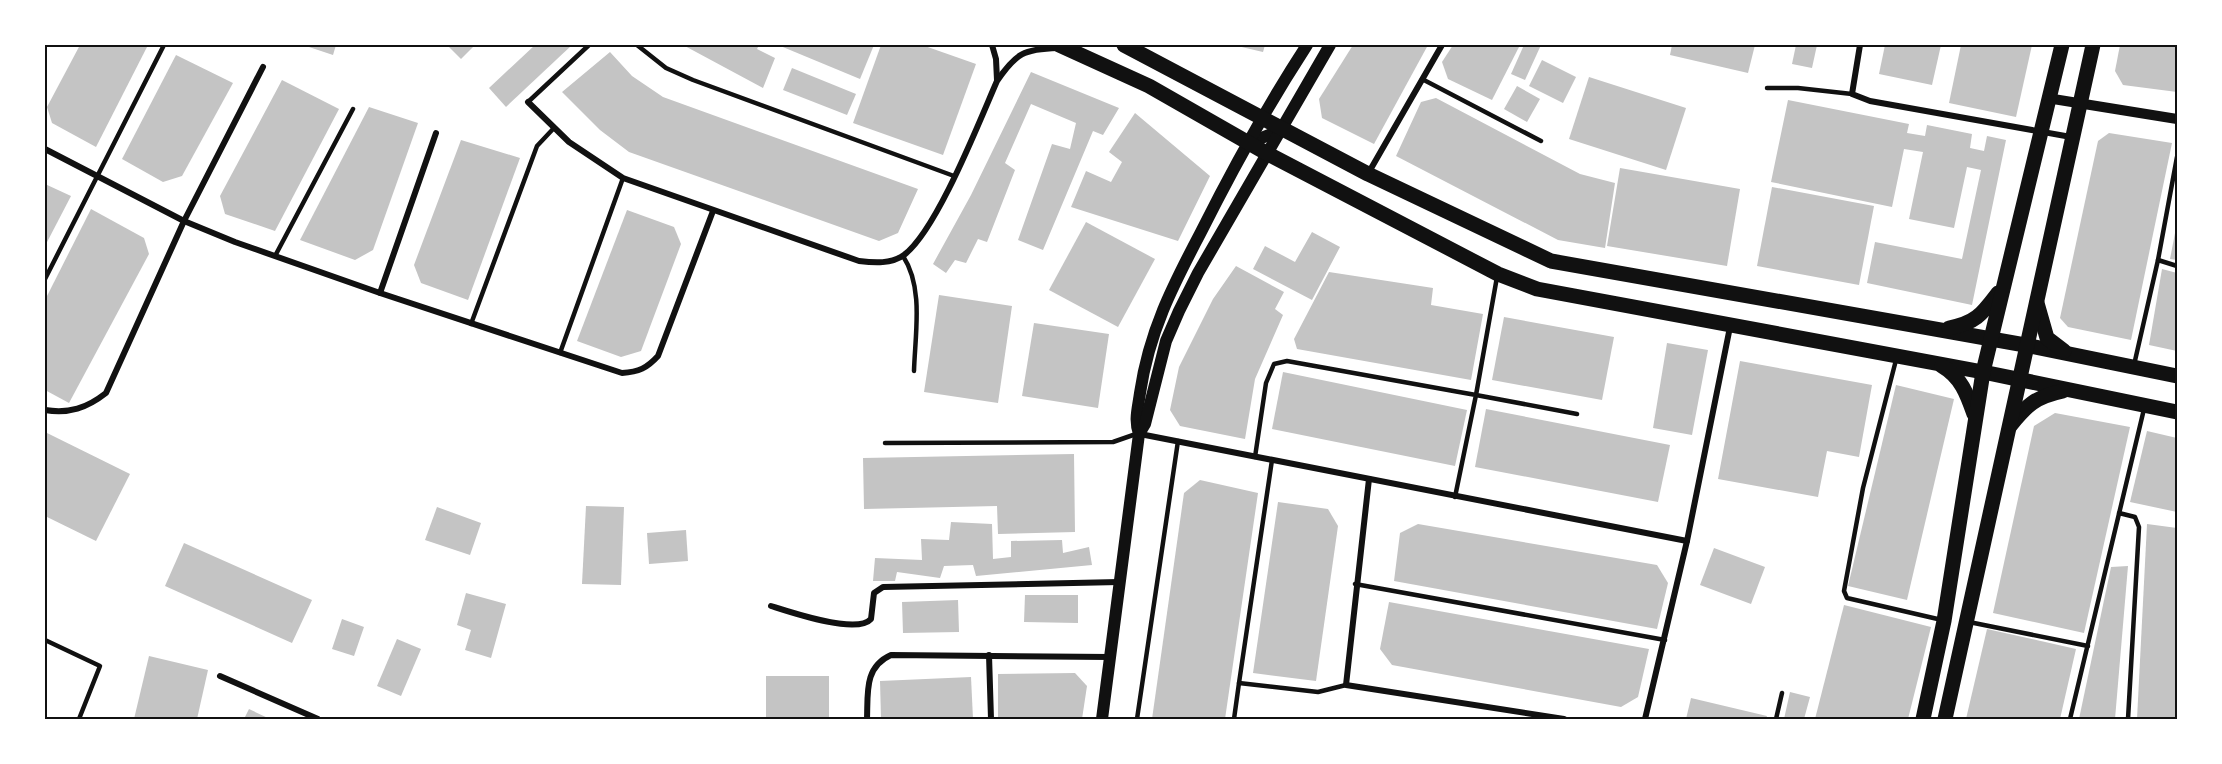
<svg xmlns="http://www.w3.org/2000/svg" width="2222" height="764" viewBox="0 0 2222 764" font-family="'Asap Condensed',sans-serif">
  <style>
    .building { fill: #c4c4c4 }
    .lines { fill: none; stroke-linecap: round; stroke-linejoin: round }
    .service { stroke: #111; stroke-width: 4.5 }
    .minor { stroke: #111; stroke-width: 6 }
    .tertiary { stroke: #111; stroke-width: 10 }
    .secondary { stroke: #111; stroke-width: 12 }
    .primary { stroke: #111; stroke-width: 15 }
    .neatline { fill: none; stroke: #111; stroke-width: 2 }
  </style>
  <rect width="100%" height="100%" fill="#fff"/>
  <g class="building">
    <path d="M80,45H148L96,147L52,123L47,107Z"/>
    <path d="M303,45H336L333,55Z"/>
    <path d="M451,45H475L461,59L449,47Z"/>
    <path d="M535,45H572L506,107L489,88Z"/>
    <path d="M683,45H759L757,49L775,58L763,88Z"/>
    <path d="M778,45H874L860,79Z"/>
    <path d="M881,45H922L976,64L943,155L853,123Z"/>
    <path d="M1233,45H1265L1263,52Z"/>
    <path d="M1353,45H1428L1374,144L1322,118L1319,99Z"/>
    <path d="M1453,45H1520L1492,100L1448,79L1442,62Z"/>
    <path d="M1524,45H1541L1525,80L1511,74Z"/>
    <path d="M1672,45H1755L1748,73L1670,55Z"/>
    <path d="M1796,45H1817L1812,68L1792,64Z"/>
    <path d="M1885,45H1941L1932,85L1879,74Z"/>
    <path d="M1961,45H2032L2016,117L1949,103Z"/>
    <path d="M2120,45H2177V92L2123,85L2115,71Z"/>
    <path d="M610,52L632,76L663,97L918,189L898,233L879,241L629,152L600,130L562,92Z"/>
    <path d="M176,55L233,83L182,176L163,182L122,159Z"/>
    <path d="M1542,60L1576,77L1563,103L1529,86Z"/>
    <path d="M792,68L856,94L847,115L783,90Z"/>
    <path d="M1031,72L1119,108L1103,135L1093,131L1043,250L1018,240L1052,144L1070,149L1076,123L1031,104L1005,163L1015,170L987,242L978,239L966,263L955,260L946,273L933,264L971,195Z"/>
    <path d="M1589,77L1686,108L1666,170L1569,139Z"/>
    <path d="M282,80L339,109L275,231L225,214L220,196Z"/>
    <path d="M1517,86L1540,99L1527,122L1504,109Z"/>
    <path d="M1436,98L1580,174L1615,183L1605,248L1558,240L1396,156L1421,102Z"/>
    <path d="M1788,100L1909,124L1907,133L1925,136L1927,125L1972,134L1970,148L1984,151L1987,136L2006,140L1972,305L1867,283L1875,242L1962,259L1981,170L1967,167L1954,228L1909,219L1923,152L1904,149L1892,207L1771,182Z"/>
    <path d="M369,107L418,123L373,250L355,260L300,240Z"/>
    <path d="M1135,113L1210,176L1178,241L1071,207L1086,171L1111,182L1122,162L1109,152Z"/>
    <path d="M2109,133L2172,143L2131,340L2068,327L2060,318L2098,141Z"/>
    <path d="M461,140L520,158L468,300L421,283L414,265Z"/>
    <path d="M1620,168L1740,189L1727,266L1607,246Z"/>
    <path d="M45,184L71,196L45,246Z"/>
    <path d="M1772,187L1874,206L1859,285L1757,266Z"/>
    <path d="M91,209L144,238L149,254L69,403L45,390V300Z"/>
    <path d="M627,210L674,227L681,244L641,351L621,357L577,341Z"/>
    <path d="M1086,222L1155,259L1118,327L1049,290Z"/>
    <path d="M2176,228H2177V260L2170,259Z"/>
    <path d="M1312,232L1340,247L1312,300L1253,269L1265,246L1295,262Z"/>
    <path d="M1236,266L1284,292L1275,309L1283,315L1255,379L1245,439L1180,426L1170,410L1179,367L1213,299Z"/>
    <path d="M2162,269L2177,273V351L2149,345Z"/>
    <path d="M1329,272L1433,288L1431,305L1483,314L1471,380L1297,349L1294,339Z"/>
    <path d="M939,295L1012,306L998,403L924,392Z"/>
    <path d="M1504,317L1614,337L1602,400L1492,380Z"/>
    <path d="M1034,323L1109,334L1098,408L1022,396Z"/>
    <path d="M1667,343L1708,350L1692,435L1653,428Z"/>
    <path d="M1740,361L1872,385L1859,457L1827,451L1818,497L1718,479Z"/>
    <path d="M1283,372L1467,410L1455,466L1272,429Z"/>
    <path d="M1896,385L1954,399L1907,600L1848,586Z"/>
    <path d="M1486,409L1670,445L1658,502L1475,467Z"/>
    <path d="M2055,413L2130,427L2084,633L1993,613L2034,426Z"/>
    <path d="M2147,431L2177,438V512L2130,502Z"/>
    <path d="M45,432L130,474L96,541L45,516Z"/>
    <path d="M1074,454L1075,532L998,534L997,506L864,509L863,458Z"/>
    <path d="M1200,480L1258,493L1225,719H1152L1184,493Z"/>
    <path d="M1278,502L1328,509L1338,526L1316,681L1253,673Z"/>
    <path d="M586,506L624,507L621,585L582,584Z"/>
    <path d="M437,507L481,523L470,555L425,540Z"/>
    <path d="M951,522L992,524L993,559L1011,557V541L1062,540L1063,553L1089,547L1092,565L976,576L973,565L944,566L940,578L897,572L895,581H873L875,558L922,560L921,539L949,540Z"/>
    <path d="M1418,524L1657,565L1668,583L1657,629L1394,581L1400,533Z"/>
    <path d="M2147,524L2177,528V719H2137Z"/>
    <path d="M686,530L688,561L649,564L647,533Z"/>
    <path d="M184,543L312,600L292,643L165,586Z"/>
    <path d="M1714,548L1765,567L1751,604L1700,585Z"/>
    <path d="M2128,566L2115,719H2079L2111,567Z"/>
    <path d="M466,593L506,604L491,658L465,650L471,630L457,625Z"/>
    <path d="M1025,595H1078V623L1024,622Z"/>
    <path d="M958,600L959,632L903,633L902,602Z"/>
    <path d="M1389,602L1649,649L1638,697L1621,707L1392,665L1380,649Z"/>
    <path d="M1844,605L1931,627L1908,719H1815Z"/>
    <path d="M342,619L364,627L354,656L332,649Z"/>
    <path d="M1987,629L2076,649L2060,719H1966Z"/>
    <path d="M397,639L421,649L401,696L377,686Z"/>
    <path d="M149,656L208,670L197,719H134Z"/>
    <path d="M1075,673L1087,686L1082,719H998V674Z"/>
    <rect x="766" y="676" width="63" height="43"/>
    <path d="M971,677L973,719H881L880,681Z"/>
    <path d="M1790,692L1810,697L1804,719H1784Z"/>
    <path d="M1691,698L1767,716L1766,719H1686Z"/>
    <path d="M249,709L270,719H244Z"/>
  </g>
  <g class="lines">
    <g class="service">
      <path d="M637,45L666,68L693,80L954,176"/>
      <path d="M1422,79L1541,141"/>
      <path d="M1767,88H1798L1852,94"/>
      <path d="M528,102L589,45"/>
      <path d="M275,256L353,109"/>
      <path d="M903,256C924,288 915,334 914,371"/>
      <path d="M2158,260L2177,157"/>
      <path d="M1497,277L1476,395L1577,414"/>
      <path d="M45,279L164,45"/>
      <path d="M471,324L537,146L553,129"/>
      <path d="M560,353L623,178"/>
      <path d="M1896,360L1863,488L1844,591L1847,598L1942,620"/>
      <path d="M2134,365L2158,260L2177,266"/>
      <path d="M885,443L1113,442L1136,434"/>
      <path d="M1255,457L1266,383L1274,364L1287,361L1459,392L1476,395L1455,497"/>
      <path d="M2119,513L2135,517L2139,527L2128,719"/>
      <path d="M1355,584L1665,640"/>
      <path d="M1969,622L2088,646"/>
      <path d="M45,640L100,666L79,719"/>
      <path d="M1239,683L1272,460"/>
      <path d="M1137,719L1178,441"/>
      <path d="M1234,719L1239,683L1318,692L1346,685"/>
      <path d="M1776,719L1782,693"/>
      <path d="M2070,719L2144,409"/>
    </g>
    <g class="minor">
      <path d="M992,45L996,59L997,80"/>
      <path d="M1860,45L1852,94L1870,101L2071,137"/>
      <path d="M528,102L569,142L623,178L859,261C875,263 891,264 904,255C937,230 979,122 997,81C1016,53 1024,49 1058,48"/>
      <path d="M45,149L184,221L235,242L380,293L622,373C639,372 647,368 658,356L713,211"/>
      <path d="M1369,172L1442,45"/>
      <path d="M380,293L436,133"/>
      <path d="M45,410C69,414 87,408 106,393L184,221L263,67"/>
      <path d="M1140,434L1687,541"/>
      <path d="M1369,479L1346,685L1564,719"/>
      <path d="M771,606C790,612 857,635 871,619L874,593L883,587L1119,582"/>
      <path d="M989,655L991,719"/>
      <path d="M220,676L318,719"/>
      <path d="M867,719C868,693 864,667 891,655L1110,657"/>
      <path d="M1645,719L1687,541L1730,327"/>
    </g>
    <path class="tertiary" d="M2047,98L2177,119"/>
    <g class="secondary">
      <path d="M1249,143L1281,130"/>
      <path d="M1139,434C1134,420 1138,408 1140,393C1149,332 1172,287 1201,232C1233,168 1268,105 1307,45"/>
      <path d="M1102,719L1139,434L1145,424L1166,341L1179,311L1198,273L1330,45"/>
    </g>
    <g class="primary">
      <path d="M1059,45L1149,86L1268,154L1498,274L1537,289L1983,372L2177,412"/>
      <path d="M1124,45L1368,174L1551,261L2025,345L2177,376"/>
      <path d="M2037,303L2047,338L2064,351"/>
      <path d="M1949,328C1976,323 1982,314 1998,293"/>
      <path d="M1942,366C1961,377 1967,394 1974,414"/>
      <path d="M2010,426C2027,405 2035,397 2063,391"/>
      <path d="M1923,719L1944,621L1983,372L2062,45"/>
      <path d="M1945,719L2093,45"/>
    </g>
  </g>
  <rect width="2222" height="764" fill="none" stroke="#ffffff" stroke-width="93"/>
  <rect x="46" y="46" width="2130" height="672" class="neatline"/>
</svg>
